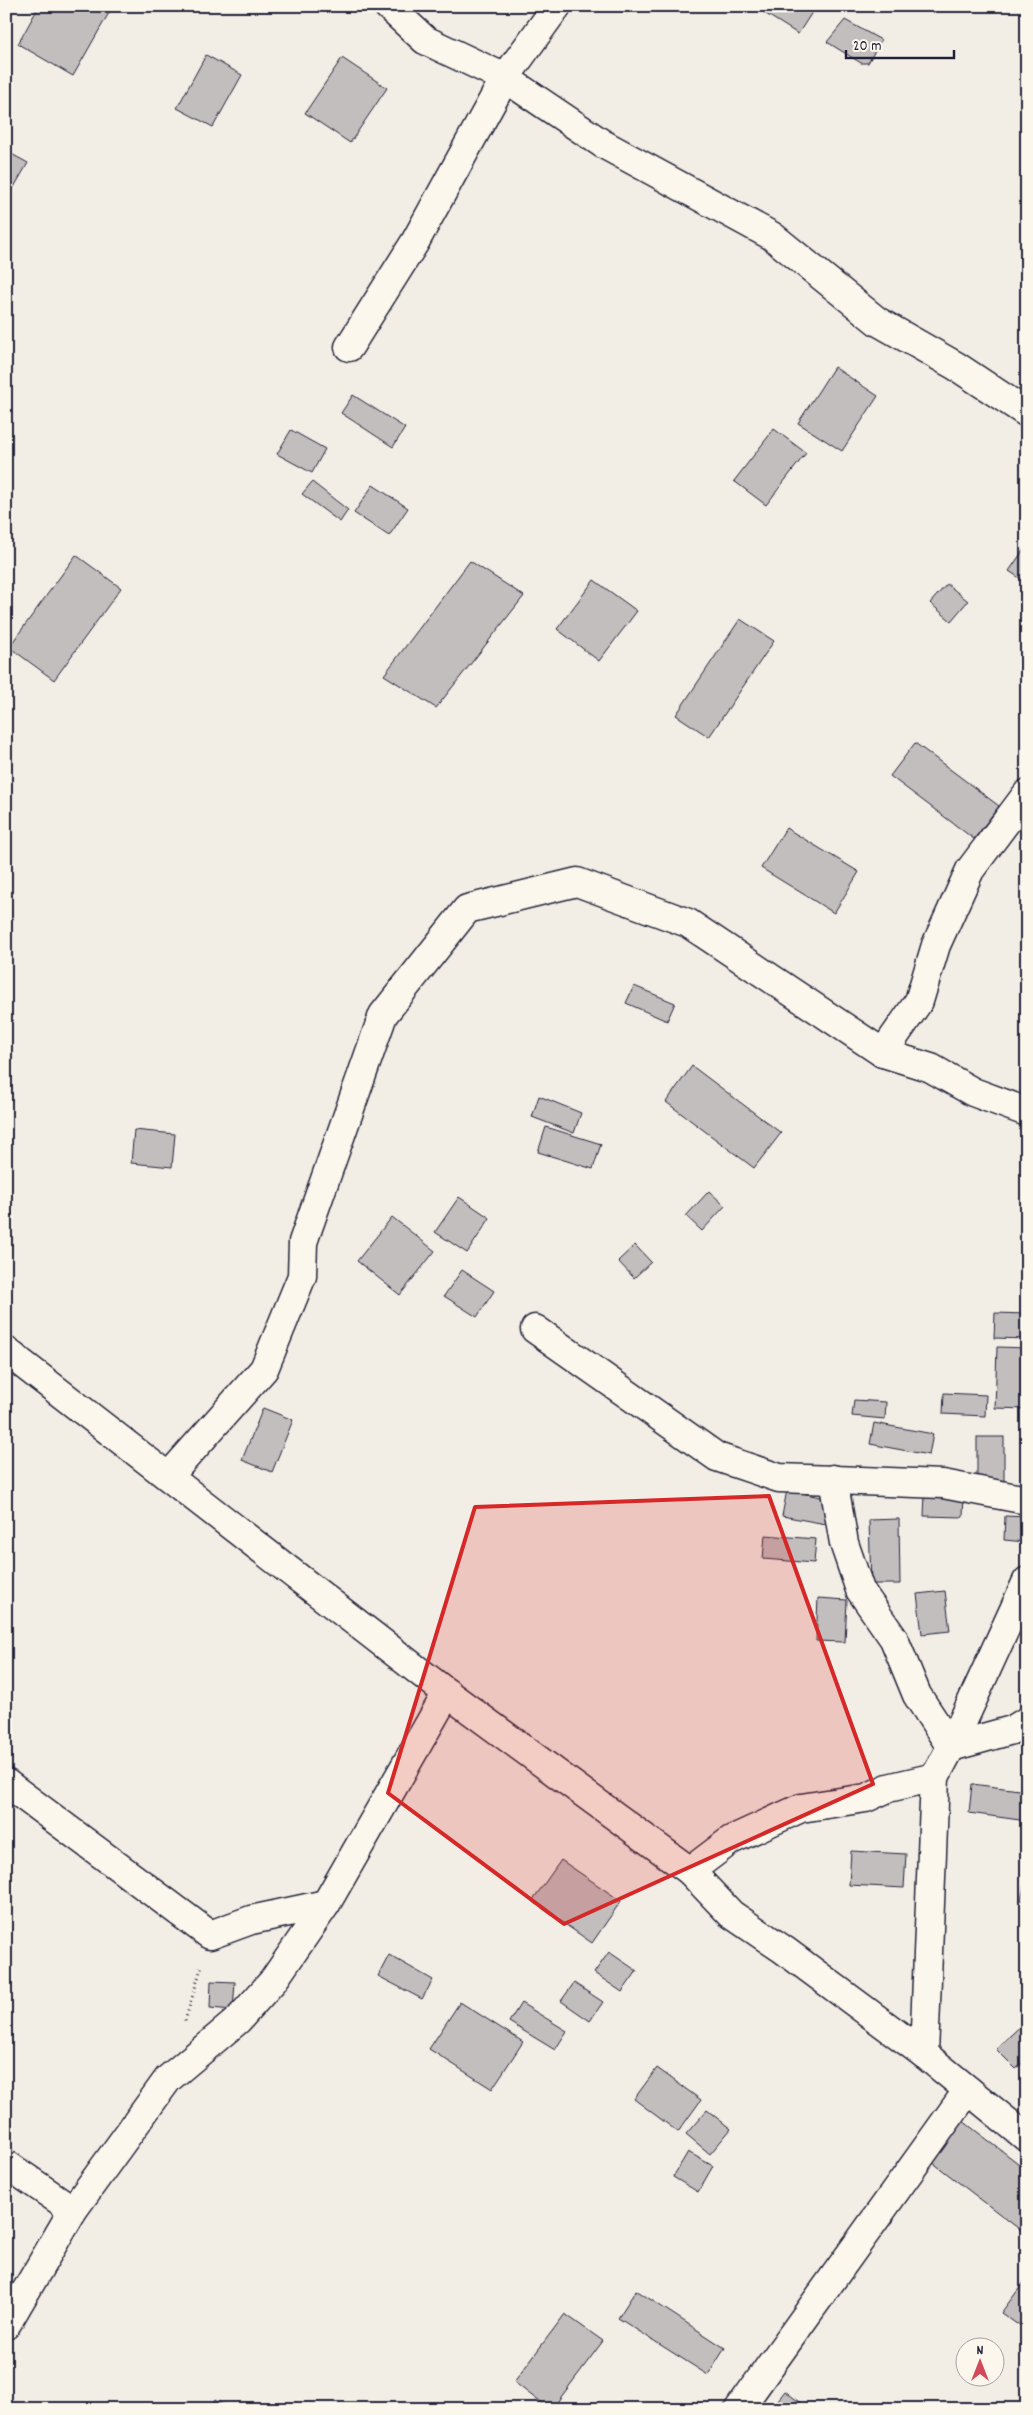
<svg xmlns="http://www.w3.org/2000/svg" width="1033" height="2415" viewBox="0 0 1033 2415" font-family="Dekko,sans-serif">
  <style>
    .building { fill: #c2bebe; stroke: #22223b }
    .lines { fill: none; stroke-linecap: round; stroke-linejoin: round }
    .minor-casing { stroke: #22223b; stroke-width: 31 }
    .path { stroke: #22223b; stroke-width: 3; stroke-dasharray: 1 4; stroke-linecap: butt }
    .minor { stroke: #fbf7ec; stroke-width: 28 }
    .marked { fill: #d62828; fill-opacity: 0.2; stroke: #d62828; stroke-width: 4; stroke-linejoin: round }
  </style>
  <rect width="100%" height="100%" fill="#f2eee5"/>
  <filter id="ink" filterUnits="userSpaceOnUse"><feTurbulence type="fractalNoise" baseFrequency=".02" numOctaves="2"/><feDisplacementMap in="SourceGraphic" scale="10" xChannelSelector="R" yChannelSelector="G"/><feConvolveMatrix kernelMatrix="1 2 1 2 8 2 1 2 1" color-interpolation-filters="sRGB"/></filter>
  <g filter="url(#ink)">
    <g class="building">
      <path d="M39,6H102L110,11L73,76L18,44Z"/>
      <path d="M759,6H816L798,34L758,9Z"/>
      <path d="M845,20L881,40L868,63H861L827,42Z"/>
      <path d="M206,55L242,75L213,127L177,108Z"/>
      <path d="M342,58L387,88L350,143L305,113Z"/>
      <path d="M6,151L28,163L10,194L6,191Z"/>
      <path d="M834,367L878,396L842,451L798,423Z"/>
      <path d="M353,395L405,428L393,447L341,413Z"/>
      <path d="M774,429L806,453L766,505L734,481Z"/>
      <path d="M291,430L325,449L312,473L277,454Z"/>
      <path d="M312,482L348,510L340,522L302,494Z"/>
      <path d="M373,485L408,508L389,536L354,513Z"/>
      <path d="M1027,545V583L1009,571Z"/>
      <path d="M76,555L121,588L54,680L9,647Z"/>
      <path d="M470,561L524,596L436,708L384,675Z"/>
      <path d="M594,580L637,611L599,661L557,629Z"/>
      <path d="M947,584L968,601L951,621L930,603Z"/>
      <path d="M740,619L774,641L709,737L676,715Z"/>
      <path d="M915,743L999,806L974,839L890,776Z"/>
      <path d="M786,828L859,872L834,913L761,868Z"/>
      <path d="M634,986L675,1003L667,1021L626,1003Z"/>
      <path d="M692,1066L781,1133L754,1168L666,1102Z"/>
      <path d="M539,1096L581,1113L574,1133L532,1117Z"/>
      <path d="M546,1127L601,1144L593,1169L538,1152Z"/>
      <path d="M134,1130L175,1134L172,1167L131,1163Z"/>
      <path d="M709,1191L725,1206L702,1231L686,1216Z"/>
      <path d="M459,1197L490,1218L467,1253L435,1232Z"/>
      <path d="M392,1217L435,1251L400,1295L357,1261Z"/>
      <path d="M635,1245L651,1262L634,1278L618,1261Z"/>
      <path d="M462,1270L494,1291L477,1317L444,1296Z"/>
      <path d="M995,1313L1027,1314V1339L994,1338Z"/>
      <path d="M997,1347L1027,1348V1409L995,1408Z"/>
      <path d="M944,1393L986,1395L985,1416L943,1414Z"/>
      <path d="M854,1400L886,1402L885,1419L852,1416Z"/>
      <path d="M263,1408L293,1420L272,1472L242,1460Z"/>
      <path d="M874,1423L933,1434L929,1455L870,1444Z"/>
      <rect x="977" y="1437" width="27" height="48"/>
      <path d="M787,1490L830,1499L826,1524L782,1516Z"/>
      <path d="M925,1493L964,1494L963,1517L924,1516Z"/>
      <path d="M1005,1516L1027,1517L1025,1542L1004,1540Z"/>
      <path d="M899,1519L900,1584H871L869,1520Z"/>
      <path d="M765,1535L816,1539L814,1563L763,1559Z"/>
      <path d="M945,1591L950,1631L922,1634L917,1594Z"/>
      <path d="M818,1598L847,1600L845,1642L816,1641Z"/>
      <path d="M972,1784L1027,1791V1821L969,1813Z"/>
      <path d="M851,1851L906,1854L904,1888L849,1885Z"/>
      <path d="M561,1860L621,1901L592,1943L532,1901Z"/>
      <path d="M1027,1873V1901L1021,1900Z"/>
      <path d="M609,1952L637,1971L622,1992L594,1973Z"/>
      <path d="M389,1955L433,1980L422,1999L378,1976Z"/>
      <path d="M211,1981L235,1982L233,2010L210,2008Z"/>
      <path d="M574,1983L603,2002L590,2021L561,2001Z"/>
      <path d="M460,2002L523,2042L492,2089L429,2049Z"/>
      <path d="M521,2003L567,2031L555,2050L509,2022Z"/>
      <path d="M1027,2020V2059L1016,2069L996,2049Z"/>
      <path d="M657,2068L701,2100L678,2132L634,2099Z"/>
      <path d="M707,2110L731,2129L710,2154L686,2134Z"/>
      <path d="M963,2121L1027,2170V2235L932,2162Z"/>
      <path d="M688,2152L713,2166L698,2192L673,2177Z"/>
      <path d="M1027,2278V2331L1001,2313Z"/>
      <path d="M636,2290L725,2348L708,2375L618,2318Z"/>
      <path d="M565,2314L603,2341L552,2409H549L514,2382Z"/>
      <path d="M785,2391L808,2409H771Z"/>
      <path d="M215,2400L230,2409H210Z"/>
    </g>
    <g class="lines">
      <defs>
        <g id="minor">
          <path d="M388,6L425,40L505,78L557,6"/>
          <path d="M349,347L415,242L505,78L603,144L772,236L877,321L956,366L1027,413"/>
          <path d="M883,1053L931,1068L973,1092L1027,1112"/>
          <path d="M535,1329L717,1457L779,1478L943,1484L1027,1500"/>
          <path d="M6,1351L447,1693L690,1871L731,1840L801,1808L866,1798L888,1788L935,1777"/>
          <path d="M169,1476L264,1369L302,1276L303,1242L383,1015L467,909L577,882L688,923L883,1053L919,1001L936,945L970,870L1027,794"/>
          <path d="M833,1479L844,1543L860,1590L894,1639L917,1695L951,1747"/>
          <path d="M951,1747L1012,1730L1027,1721"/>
          <path d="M6,1783L210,1935L251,1920L326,1904"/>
          <path d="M690,1871L731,1914L784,1950L924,2054L1027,2138"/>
          <path d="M924,2054L935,1777L951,1747L1027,1581"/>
          <path d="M6,2164L73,2210"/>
          <path d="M6,2325L73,2210L168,2079L238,2020L273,1981L326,1904L447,1693"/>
          <path d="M739,2409L968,2090"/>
        </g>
      </defs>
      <use href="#minor" class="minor-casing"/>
      <path class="path" d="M185,2021L202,1965"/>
      <use href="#minor" class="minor"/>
    </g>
  </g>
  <path class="marked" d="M769,1496L873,1784L564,1924L388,1793L475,1507Z"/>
  <rect width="1033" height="2415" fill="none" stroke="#fbf7ec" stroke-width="25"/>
  <rect x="12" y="12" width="1008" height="2390" fill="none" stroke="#22223b" stroke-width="2" filter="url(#ink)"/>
  <g transform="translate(980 2362)"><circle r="24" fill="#fbf7ec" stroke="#a4a2a5"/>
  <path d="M0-4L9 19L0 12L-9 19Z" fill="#d1495b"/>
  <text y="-8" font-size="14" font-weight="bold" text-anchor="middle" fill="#22223b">N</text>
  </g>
  <path d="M846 50v8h108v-8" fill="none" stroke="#22223b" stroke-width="2.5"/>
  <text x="853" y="50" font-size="15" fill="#22223b" stroke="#fbf7ec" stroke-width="4" paint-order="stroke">20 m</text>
</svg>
